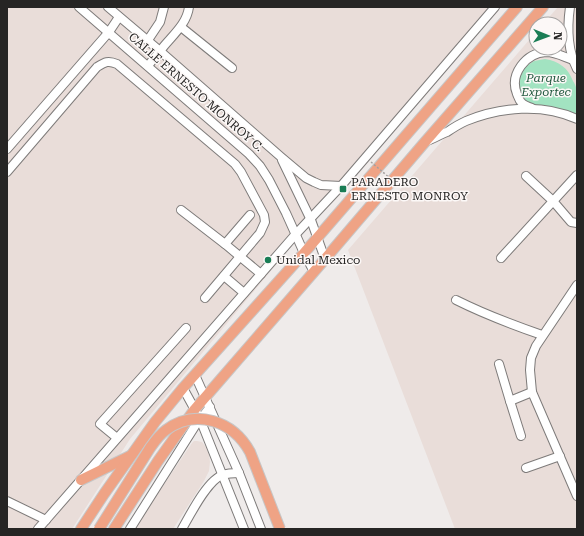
<svg xmlns="http://www.w3.org/2000/svg" width="584" height="536" viewBox="0 0 584 536" font-family="'Roboto Serif',serif">
  <style>
    .built { fill: #e9ddd9 }
    .green { fill: #a2e3c1 }
    .lines { fill: none; stroke-linecap: round; stroke-linejoin: round }
    .minor-casing { stroke: #7e7b7a; stroke-width: 10 }
    .major-casing { stroke: #c7c6c6; stroke-width: 12 }
    .minor { stroke: #fff; stroke-width: 8 }
    .major { stroke: #efa385; stroke-width: 10 }
    .major-bridge-casing { stroke: #c7c6c6; stroke-width: 12; stroke-linecap: butt }
    .path-bridge { stroke: #a4a1a0; stroke-width: 1.5; stroke-dasharray: 2 2; stroke-linecap: butt }
    .major-bridge { stroke: #efa385; stroke-width: 10 }
    .poi-dot { fill: #1a7d55; stroke: #fcf8f7; stroke-width: 1.5 }
    .labels { text-anchor: middle; stroke-width: 3; stroke-linejoin: round; paint-order: stroke }
    .park-label { font-size: 12px; font-style: italic; fill: #21593f; stroke: #fcf8f7 }
    .street-label { font-size: 12px; fill: #262524; stroke: #fcf8f7 }
    .poi-label { font-size: 12px; fill: #262524; stroke: #fcf8f7; text-anchor: start }
  </style>
  <rect width="100%" height="100%" fill="#efebea"/>
  <g class="built">
    <path d="M7,7H492L130,439L72,529H7Z"/>
    <path d="M558,7H577V529H455L348,250L536,32V48H560V24H543Z"/>
    <path d="M194,441H197L202,442L205,446L209,454L210,462L209,471L204,481L173,529H134L192,443Z"/>
  </g>
  <path class="green" d="M545,59C559,61 568,68 573,81C575,84 576,87 577,90C578,97 577,110 577,118L528,105L519,93V76L525,67L534,61Z"/>
  <g class="lines">
    <defs>
      <g id="minor">
        <path d="M79,7L249,154L260,166L269,180L286,213L304,253L314,272"/>
        <path d="M108,7L160,51L281,157L306,178L314,182L321,185L341,186"/>
        <path d="M570,7C567,28 567,49 577,69"/>
        <path d="M181,27L232,68"/>
        <path d="M148,40L160,22L164,7"/>
        <path d="M148,66C153,59 159,53 164,46C174,34 187,23 189,7"/>
        <path d="M532,108C529,107 523,105 521,102C519,100 518,96 517,94C509,74 526,53 546,52C556,52 564,57 573,60"/>
        <path d="M427,141C434,138 440,135 447,132C453,128 459,124 466,121C500,107 543,103 577,119"/>
        <path d="M7,149L109,32L119,17"/>
        <path d="M282,160L311,220L325,259"/>
        <path d="M7,172L97,67C105,62 108,60 117,64L235,164L241,172L264,215L265,222L260,233L205,298"/>
        <path d="M526,176L553,201L571,222L577,223"/>
        <path d="M181,210L225,244L261,274"/>
        <path d="M225,244L250,215"/>
        <path d="M501,258L577,175"/>
        <path d="M224,276L244,293"/>
        <path d="M577,285L536,346L531,358L530,370L532,392L577,496"/>
        <path d="M456,300C484,314 513,325 542,335"/>
        <path d="M499,364L510,401L532,392"/>
        <path d="M195,375L239,473L261,529"/>
        <path d="M183,388L200,419L244,529"/>
        <path d="M510,401L521,436"/>
        <path d="M117,438L100,424L186,328"/>
        <path d="M526,468L560,456"/>
        <path d="M7,501L46,520"/>
        <path d="M38,529L295,235L341,186L495,7"/>
        <path d="M130,529L195,426L210,407"/>
        <path d="M182,529C190,515 208,479 223,475C228,473 234,473 239,473"/>
      </g>
      <g id="major">
        <path d="M81,480L130,456"/>
        <path d="M81,529L104,494L155,422L183,388L304,253L517,7"/>
        <path d="M114,529L158,461L195,409L325,259L425,142L543,7"/>
      </g>
    </defs>
    <use href="#minor" class="minor-casing"/>
    <use href="#major" class="major-casing"/>
    <use href="#minor" class="minor"/>
    <use href="#major" class="major"/>
    <defs>
      <path id="major-bridge" d="M99,529L150,448C155,441 159,435 166,430C196,408 233,421 250,452L280,529"/>
    </defs>
    <use href="#major-bridge" class="major-bridge-casing"/>
    <path class="path-bridge" d="M371,162L398,185"/>
    <use href="#major-bridge" class="major-bridge"/>
  </g>
  <g class="poi-dot">
    <rect x="339" y="185" width="8" height="8" rx="2"/>
    <circle cx="268" cy="260" r="4"/>
  </g>
  <g class="labels">
    <g class="park-label">
      <text x="546" y="82">Parque<tspan x="546" dy="14">Exportec</tspan></text>
    </g>
    <g class="street-label">
      <text transform="translate(196 92) rotate(41)" y="4">CALLE ERNESTO MONROY C.</text>
    </g>
    <g class="poi-label">
      <text x="351" y="186">PARADERO<tspan x="351" dy="14">ERNESTO MONROY</tspan></text>
      <text x="276" y="264">Unidal Mexico</text>
    </g>
  </g>
  <rect width="584" height="536" fill="none" stroke="#262524" stroke-width="16"/>
  <g transform="translate(548 36) rotate(91)"><circle r="19" fill="#fcf8f7" stroke="#a6a4a3"/>
  <path d="M0-3L7 15L0 10L-7 15Z" fill="#1a7d55"/>
  <text y="-6" font-size="11" font-weight="bold" text-anchor="middle" fill="#262524">N</text>
  </g>
</svg>
